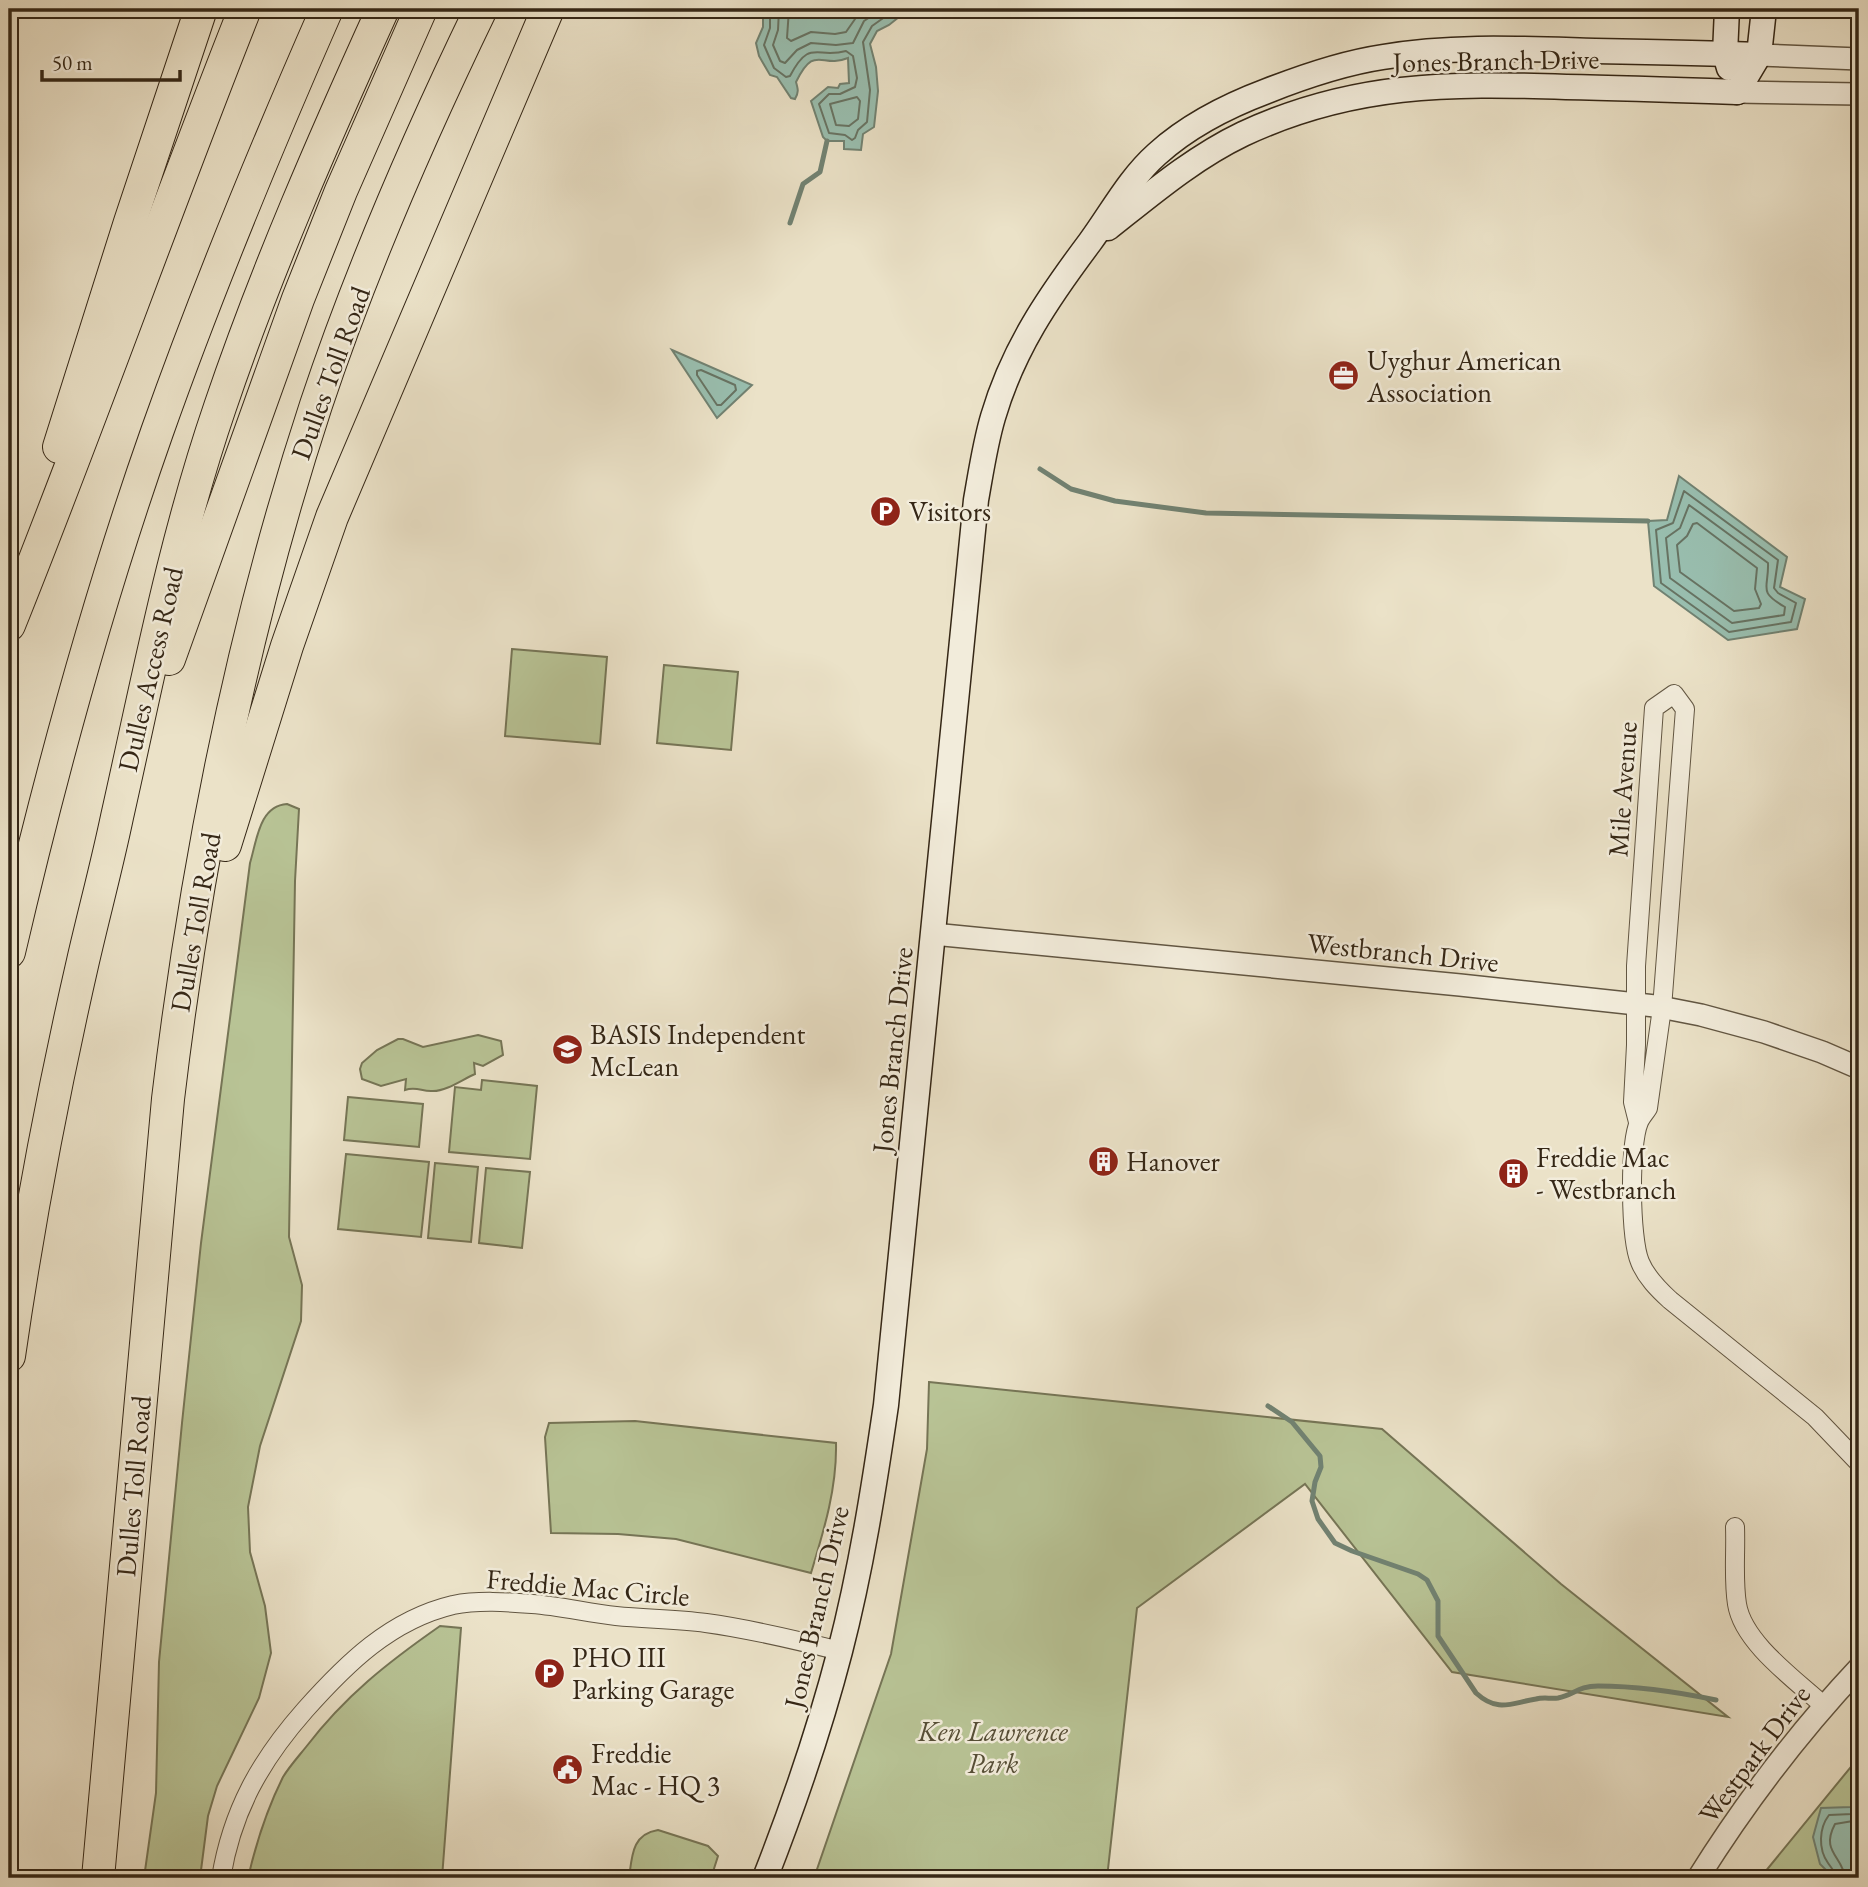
<svg xmlns="http://www.w3.org/2000/svg" width="1868" height="1887" viewBox="0 0 1868 1887" font-family="'EB Garamond',serif">
  <style>
    .green { fill: #b8c395; stroke: #767556; stroke-width: 2 }
    .water { fill: #99bfb0; stroke: #718272; stroke-width: 2 }
    .lines { fill: none; stroke-linecap: round; stroke-linejoin: round }
    .shore { stroke: #677363; stroke-width: 2 }
    .stream { stroke: #718272; stroke-width: 5 }
    .minor-casing { stroke: #625642; stroke-width: 20 }
    .tertiary-casing { stroke: #625642; stroke-width: 24 }
    .secondary-casing { stroke: #352716; stroke-width: 27 }
    .motorway-casing { stroke: #352716; stroke-width: 34 }
    .minor { stroke: #f2ecdb; stroke-width: 18 }
    .tertiary { stroke: #f2ecdb; stroke-width: 21 }
    .secondary { stroke: #f2ecdb; stroke-width: 24 }
    .motorway { stroke: #ebe2c8; stroke-width: 32 }
    .labels { text-anchor: middle; stroke-width: 5; stroke-linejoin: round; paint-order: stroke }
    .street-label { font-size: 28px; fill: #352716; stroke: #f2ecdb }
    .poi-label { font-size: 28px; fill: #352716; stroke: #f2ecdb; text-anchor: start }
    .park-label { font-size: 28px; font-style: italic; fill: #564e36; stroke: #f2ecdb }
  </style>
  <rect width="100%" height="100%" fill="#ebe2c8"/>
  <filter id="stains"><feTurbulence type="fractalNoise" baseFrequency=".00286" numOctaves="4"/><feColorMatrix values="0 0 0 0 .2 0 0 0 0 .09 0 0 0 0 .02 0 0 0 .5 -.17"/></filter>
  <radialGradient id="worn" r=".72"><stop offset=".6" stop-color="#630" stop-opacity="0"/><stop offset="1" stop-color="#630" stop-opacity=".3"/></radialGradient>
  <g class="green">
    <path d="M512,649L607,657L600,744L505,736Z"/>
    <path d="M664,665L738,672L731,750L657,743Z"/>
    <path d="M287,804L299,809L295,881L289,1237L302,1285L301,1321L260,1446L248,1507L250,1552L265,1606L271,1653L259,1698L217,1786L208,1816L200,1878H144L156,1793L159,1662L182,1423L201,1243L250,863C257,840 259,806 287,804Z"/>
    <path d="M478,1035L501,1041L503,1055L483,1066L474,1063L475,1074C463,1079 447,1091 433,1091C422,1092 417,1086 405,1090L406,1079L381,1086L362,1079L360,1069L362,1063L377,1050L398,1039H403L423,1047Z"/>
    <path d="M482,1080L537,1086L530,1159L449,1152L455,1087L481,1090Z"/>
    <path d="M348,1097L423,1104L419,1147L344,1140Z"/>
    <path d="M346,1154L429,1162L421,1237L338,1229Z"/>
    <path d="M435,1163L478,1167L471,1242L428,1238Z"/>
    <path d="M486,1168L530,1172L522,1248L479,1243Z"/>
    <path d="M929,1382L1382,1429L1561,1584L1728,1717L1452,1672L1305,1484L1137,1608L1107,1878H814L891,1654L927,1449Z"/>
    <path d="M635,1421L836,1443C837,1488 824,1530 811,1573L676,1539L618,1534L551,1533L545,1437L549,1423Z"/>
    <path d="M440,1626L461,1628L442,1878H248C256,1843 267,1809 283,1777C289,1767 298,1757 306,1747C345,1696 387,1663 440,1626Z"/>
    <path d="M1859,1757V1878H1760Z"/>
    <path d="M658,1830L708,1846L718,1856L711,1878H629C632,1856 632,1834 658,1830Z"/>
  </g>
  <g class="water">
    <path d="M763,9H909L889,25L877,31L870,44L876,67L878,91L874,127L863,134L861,150L844,149V141H827L823,137L811,101L828,87L838,88L840,84L849,83L848,58C821,69 815,43 796,82C798,89 799,92 795,99L791,98L777,77L770,75L759,56L756,43L763,27Z"/>
    <path d="M672,350L752,385L717,418Z"/>
    <path d="M1679,476L1787,557L1780,587L1805,599L1797,629L1728,640L1654,586L1648,521L1667,520Z"/>
    <path d="M1858,1798L1859,1878H1834L1820,1864L1813,1837L1821,1808L1851,1807Z"/>
  </g>
  <g class="lines">
    <g class="shore">
      <path d="M770,9V28L764,45L774,68L786,77L790,76C810,38 816,59 846,51L853,56L857,78L855,87L840,94H829L819,104L829,133L845,135L852,140L855,138L858,130L867,122L870,90L863,42L872,26L896,9"/>
      <path d="M779,9L778,30L773,45L780,61L785,63L797,50L811,43L836,45L853,43L864,21L882,9"/>
      <path d="M789,9L787,38L791,41L811,32L835,34L846,32L862,9"/>
      <path d="M857,97L860,101L858,119L849,126L836,125L830,104Z"/>
      <path d="M697,371L701,370L735,385L736,390L721,405H717L697,375Z"/>
      <path d="M1684,491L1778,560L1774,588L1778,593L1796,603L1791,622L1729,632L1661,583L1656,530L1673,523Z"/>
      <path d="M1689,505L1768,563C1769,589 1757,591 1785,607L1784,615L1732,623L1670,578L1666,538L1680,528Z"/>
      <path d="M1697,523L1757,568L1755,589L1761,604L1759,608L1734,611L1680,572L1677,545L1687,536L1693,524Z"/>
      <path d="M1836,1878C1835,1871 1832,1869 1828,1863C1818,1849 1819,1828 1829,1815L1852,1814L1859,1808"/>
      <path d="M1845,1878C1843,1856 1820,1852 1835,1824L1859,1820"/>
    </g>
    <g class="stream">
      <path d="M790,223L803,184L820,172L827,141"/>
      <path d="M1040,469L1071,489L1115,501L1206,513L1648,521"/>
      <path d="M1268,1406L1292,1422L1320,1456L1321,1467L1315,1482L1312,1501L1318,1519L1335,1543L1352,1551L1418,1574L1427,1580L1438,1601V1636L1476,1693C1498,1713 1511,1703 1536,1699C1543,1697 1551,1699 1558,1698C1574,1695 1578,1686 1598,1686C1637,1686 1678,1692 1716,1700"/>
    </g>
    <defs>
      <g id="minor">
        <path d="M1638,1122L1633,1102L1636,1045V966L1654,708L1674,694L1685,709L1662,1008L1648,1108C1645,1113 1641,1117 1639,1122C1629,1145 1630,1239 1640,1262C1646,1277 1658,1289 1670,1300L1815,1417L1859,1463"/>
        <path d="M1735,1527C1736,1552 1733,1579 1737,1604C1743,1643 1796,1680 1824,1706"/>
        <path d="M221,1878C232,1811 260,1761 305,1710C346,1664 390,1620 453,1605C478,1600 507,1602 532,1604C560,1606 588,1613 616,1616C646,1619 676,1619 706,1623C751,1629 796,1640 840,1651"/>
      </g>
      <g id="tertiary">
        <path d="M1759,55L1859,59"/>
        <path d="M1737,92L1859,94"/>
        <path d="M933,934L1460,985L1655,1006L1701,1015L1764,1032L1822,1052L1859,1068"/>
        <path d="M1698,1878C1745,1803 1798,1733 1859,1668"/>
      </g>
      <g id="secondary">
        <path d="M1727,9L1725,54L1729,68"/>
        <path d="M1737,92L1759,55L1764,9"/>
        <path d="M1108,228C1151,194 1193,158 1243,134C1352,83 1449,83 1566,87C1623,88 1680,90 1737,92"/>
        <path d="M765,1878C794,1804 820,1728 840,1651C861,1570 874,1487 886,1405L976,500C981,472 985,444 993,417C1013,349 1048,298 1090,242C1112,212 1129,179 1157,154C1189,125 1227,106 1267,91C1305,76 1343,63 1383,57C1453,45 1525,49 1595,51C1650,52 1705,53 1759,55"/>
      </g>
      <g id="motorway">
        <path d="M59,447L130,222L201,9"/>
        <path d="M9,625C91,421 164,213 245,9"/>
        <path d="M169,659L298,299L341,191L421,9"/>
        <path d="M225,845L287,646L332,517L548,9"/>
        <path d="M9,952C50,776 97,602 157,432C208,288 266,148 327,9"/>
        <path d="M9,1356C28,1224 53,1092 83,961C94,913 107,865 117,817C148,679 174,541 220,407C266,271 324,139 383,9"/>
        <path d="M98,1878L168,1099C196,864 242,630 316,405C361,270 419,137 481,9"/>
      </g>
    </defs>
    <use href="#minor" class="minor-casing"/>
    <use href="#tertiary" class="tertiary-casing"/>
    <use href="#secondary" class="secondary-casing"/>
    <use href="#motorway" class="motorway-casing"/>
    <use href="#minor" class="minor"/>
    <use href="#tertiary" class="tertiary"/>
    <use href="#secondary" class="secondary"/>
    <use href="#motorway" class="motorway"/>
  </g>
  <defs>
    <symbol id="office-disc" viewBox="-11 -11 22 22"><circle r="9.5" fill="#8f2418" stroke="#f2ecdb"/><path d="M-6-3h4V-5.5h4V-3h4V5H-6ZM-1-4.5V-3h2v-1.5ZM-6 0V1H6V0Z" fill="#fff"/></symbol>
    <symbol id="parking-disc" viewBox="-11 -11 22 22"><circle r="9.5" fill="#8f2418" stroke="#f2ecdb"/><path d="M-3.5-5.5H1a3.5 3.5 0 0 1 0 7H-1V5.5H-3.5ZM-1-3.4V-.6H.8a1.4 1.4 0 0 0 0-2.8Z" fill="#fff"/></symbol>
    <symbol id="school-disc" viewBox="-11 -11 22 22"><circle r="9.5" fill="#8f2418" stroke="#f2ecdb"/><path d="M0-5L7-2L0 1L-7-2ZM-4 1L0 2.5L4 1V4Q0 6-4 4Z" fill="#fff"/></symbol>
    <symbol id="building-disc" viewBox="-11 -11 22 22"><circle r="9.5" fill="#8f2418" stroke="#f2ecdb"/><path d="M-4-6H4V6H1V3H-1V6H-4ZM-2.5-4.3h1.7v1.8h-1.7ZM.8-4.3h1.7v1.8H.8ZM-2.5-1h1.7V.8h-1.7ZM.8-1h1.7V.8H.8Z" fill="#fff"/></symbol>
    <symbol id="civic-disc" viewBox="-11 -11 22 22"><circle r="9.5" fill="#8f2418" stroke="#f2ecdb"/><path d="M-.6-6.5H3V-4.5H.6V-3L4-1V1h2V6H-6V1h2V-1L-.6-3ZM-1.2 2.5V6h2.4V2.5Z" fill="#fff"/></symbol>
  </defs>
  <g fill-rule="evenodd">
    <use href="#office-disc" x="1326" y="358" width="35" height="35"/>
    <use href="#parking-disc" x="868" y="494" width="35" height="35"/>
    <use href="#school-disc" x="550" y="1032" width="35" height="35"/>
    <use href="#building-disc" x="1086" y="1144" width="35" height="35"/>
    <use href="#building-disc" x="1496" y="1156" width="35" height="35"/>
    <use href="#parking-disc" x="532" y="1656" width="35" height="35"/>
    <use href="#civic-disc" x="550" y="1752" width="35" height="35"/>
  </g>
  <g class="labels">
    <g class="street-label">
      <text transform="translate(1496 60) rotate(-1)" y="10">Jones Branch Drive</text>
      <text transform="translate(330 373) rotate(-70)" y="10">Dulles Toll Road</text>
      <text transform="translate(150 669) rotate(-77)" y="10">Dulles Access Road</text>
      <text transform="translate(1622 789) rotate(-86)" y="10">Mile Avenue</text>
      <text transform="translate(195 922) rotate(-80)" y="10">Dulles Toll Road</text>
      <text transform="translate(1403 952) rotate(6)" y="10">Westbranch Drive</text>
      <text transform="translate(892 1050) rotate(-84)" y="10">Jones Branch Drive</text>
      <text transform="translate(133 1486) rotate(-85)" y="10">Dulles Toll Road</text>
      <text transform="translate(588 1587) rotate(5)" y="10">Freddie Mac Circle</text>
      <text transform="translate(816 1607) rotate(-77)" y="10">Jones Branch Drive</text>
      <text transform="translate(1754 1754) rotate(-53)" y="10">Westpark Drive</text>
    </g>
    <g class="poi-label">
      <text x="1367" y="370">Uyghur American<tspan x="1367" dy="32">Association</tspan></text>
      <text x="909" y="521">Visitors</text>
      <text x="590" y="1044">BASIS Independent<tspan x="590" dy="32">McLean</tspan></text>
      <text x="1536" y="1167">Freddie Mac<tspan x="1536" dy="32">- Westbranch</tspan></text>
      <text x="1126" y="1171">Hanover</text>
      <text x="572" y="1667">PHO III<tspan x="572" dy="32">Parking Garage</tspan></text>
      <text x="591" y="1763">Freddie<tspan x="591" dy="32">Mac - HQ 3</tspan></text>
    </g>
    <g class="park-label">
      <text x="993" y="1741">Ken Lawrence<tspan x="993" dy="32">Park</tspan></text>
    </g>
  </g>
  <rect width="1868" height="1887" fill="none" stroke="#ebe2c8" stroke-width="35"/>
  <rect x="10" y="10" width="1847" height="1866" fill="none" stroke="#352716" stroke-width="3.5"/>
  <rect x="18" y="18" width="1833" height="1852" fill="none" stroke="#352716" stroke-width="2"/>
  <path d="M42 70v10h138v-10" fill="none" stroke="#352716" stroke-width="3.5"/>
  <text x="52" y="70" font-size="21" fill="#352716" stroke="#f2ecdb" stroke-width="5" paint-order="stroke">50 m</text>
  <rect width="100%" height="100%" filter="url(#stains)"/>
  <rect width="100%" height="100%" fill="url(#worn)"/>
</svg>
